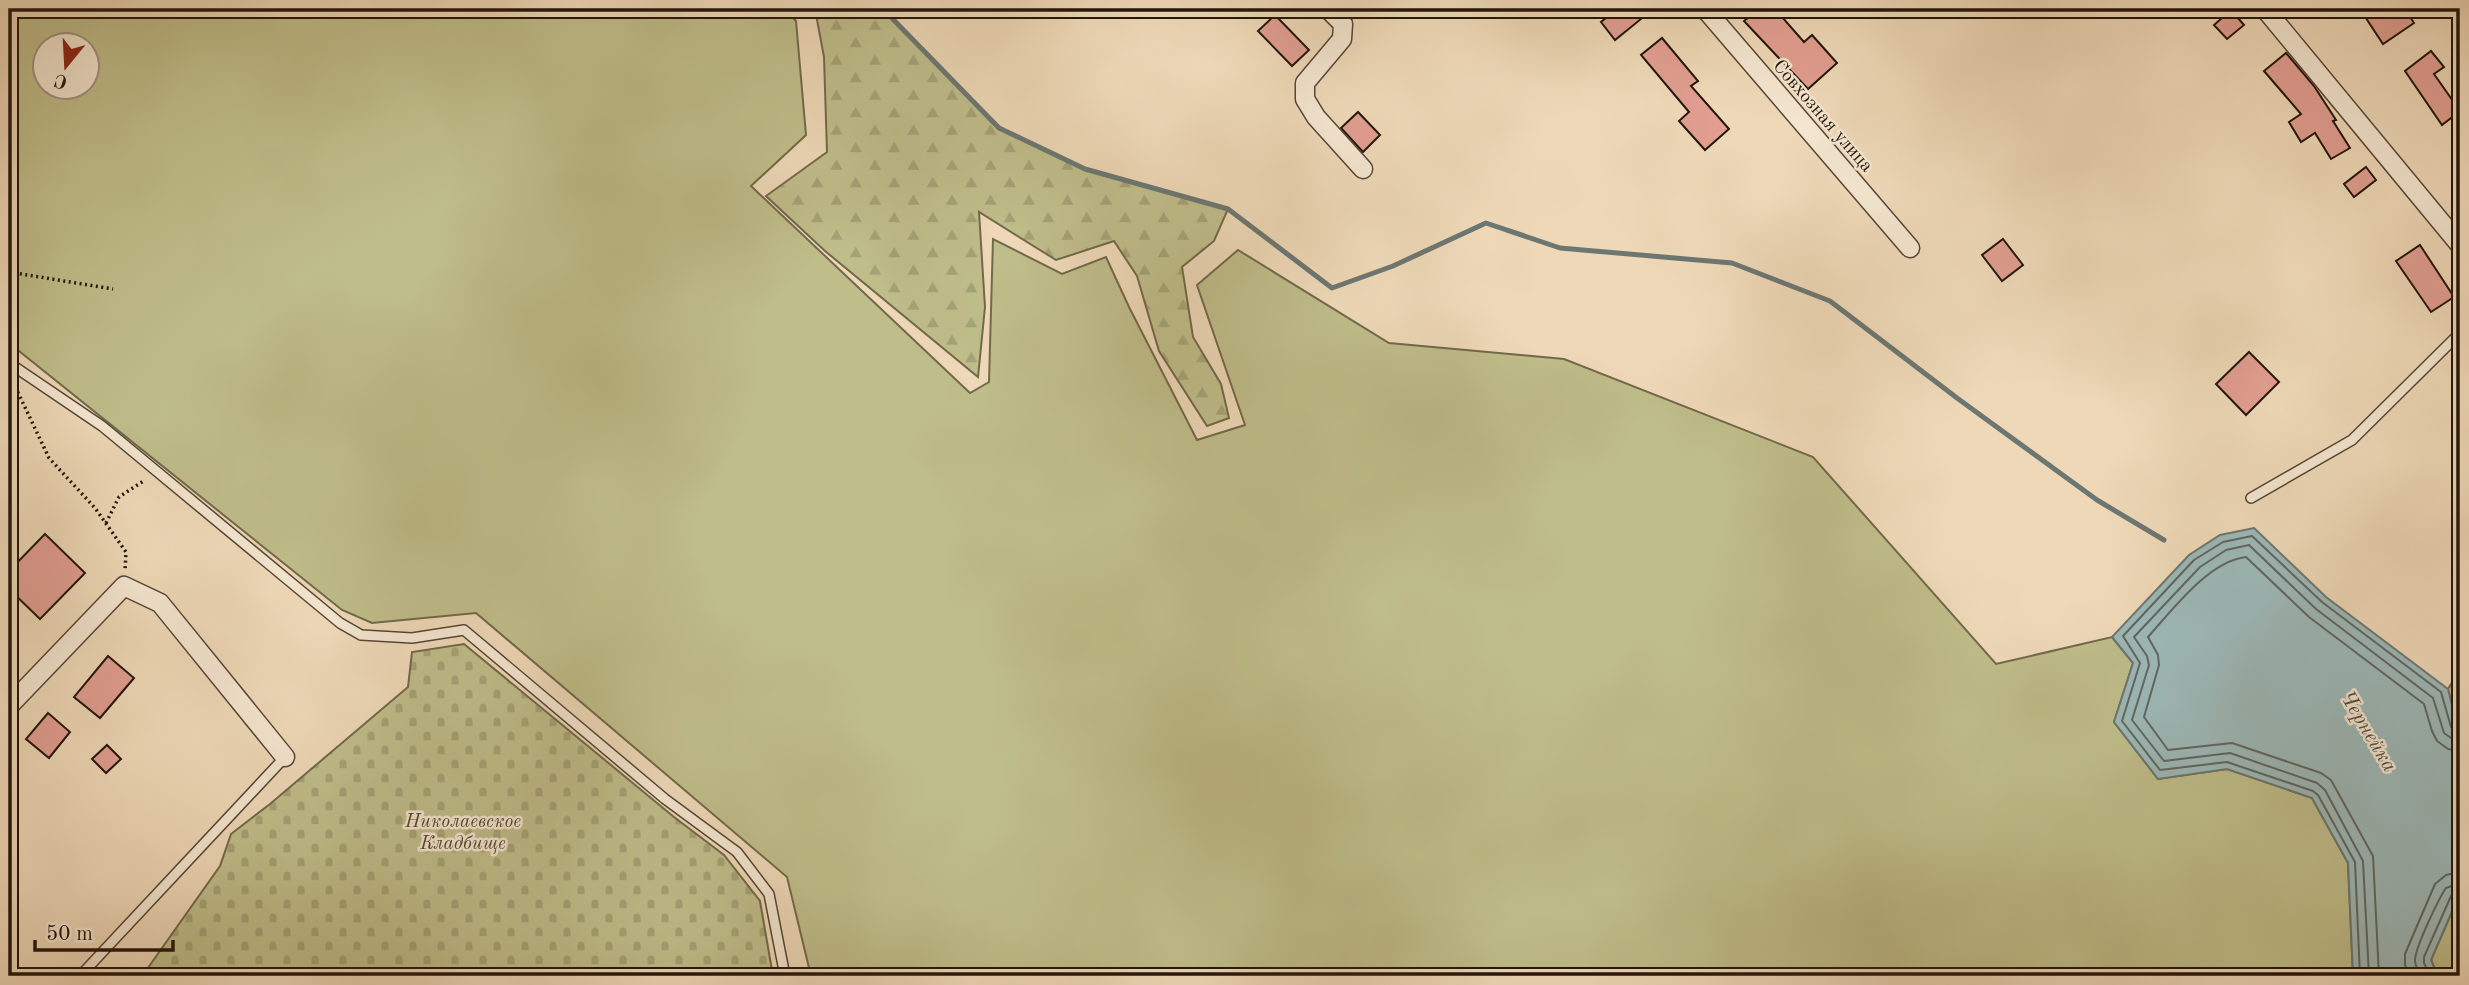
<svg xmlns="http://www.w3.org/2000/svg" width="2469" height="985" viewBox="0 0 2469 985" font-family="'Old Standard TT',serif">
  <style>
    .green { fill: #bfbd8a; stroke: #71694a; stroke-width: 2; fill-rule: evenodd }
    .forest { fill: url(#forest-firs); stroke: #71694a; stroke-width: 2 }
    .cemetery { fill: url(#cemetery-stones); stroke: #71694a; stroke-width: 2 }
    .water { fill: #9cb8b7; stroke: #6c7772; stroke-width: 2 }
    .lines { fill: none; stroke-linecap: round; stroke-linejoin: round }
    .shore { stroke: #606661; stroke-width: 2 }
    .stream { stroke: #6c7772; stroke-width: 5 }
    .building { fill: #e19e91; stroke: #23150b; stroke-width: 2 }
    .lane-casing { stroke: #564636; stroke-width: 12 }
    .street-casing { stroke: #564636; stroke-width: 21 }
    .path { stroke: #23150b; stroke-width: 3.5; stroke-dasharray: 2 3.5; stroke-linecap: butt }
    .lane { stroke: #f4e6d0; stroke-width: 9 }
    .street { stroke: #f4e6d0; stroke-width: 18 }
    .labels { text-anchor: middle; stroke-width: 5; stroke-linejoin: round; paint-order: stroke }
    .street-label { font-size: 19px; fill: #23150b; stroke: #f4e6d0 }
    .park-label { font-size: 19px; font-style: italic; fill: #524731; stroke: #f4e6d0 }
    .water-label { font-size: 21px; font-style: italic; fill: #4d4e47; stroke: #f4e6d0 }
  </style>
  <defs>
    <pattern id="forest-firs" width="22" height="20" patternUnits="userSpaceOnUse" patternTransform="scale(1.75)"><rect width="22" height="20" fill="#bfbd8a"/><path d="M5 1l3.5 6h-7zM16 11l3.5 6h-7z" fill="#a4a276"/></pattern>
    <pattern id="cemetery-stones" width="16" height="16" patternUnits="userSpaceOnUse" patternTransform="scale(1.75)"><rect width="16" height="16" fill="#bfbd8a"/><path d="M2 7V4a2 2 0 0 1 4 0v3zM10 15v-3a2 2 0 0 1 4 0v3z" fill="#a4a276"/></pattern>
  </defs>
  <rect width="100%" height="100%" fill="#eed8b7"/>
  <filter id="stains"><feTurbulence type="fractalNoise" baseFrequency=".00286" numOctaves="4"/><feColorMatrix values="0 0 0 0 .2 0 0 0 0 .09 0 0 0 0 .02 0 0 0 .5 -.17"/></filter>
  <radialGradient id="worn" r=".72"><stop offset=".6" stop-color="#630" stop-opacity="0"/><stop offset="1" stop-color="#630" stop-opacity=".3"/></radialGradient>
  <g class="green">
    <path d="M9,9H785L796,21L806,135L751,186L970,393L989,382L993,239L1062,274L1106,257L1129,307L1197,440L1245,425L1197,285L1238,250L1389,343L1564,359L1813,457L1996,664L2112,637L2133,663L2114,722L2158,779L2227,769L2312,798L2348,863L2353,976H811L787,877L476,613L372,623L342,610L9,343ZM46,46H88V88H46Z"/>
    <path d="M2460,670V737L2448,689Z"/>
    <path d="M2460,893V976H2438L2431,960Z"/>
  </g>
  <path class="forest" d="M815,9H883L999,128L1085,169L1228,209L1214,241L1182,267L1193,337L1221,384L1229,418L1207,426L1159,351L1137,276L1114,241L1056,260L979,212L985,307L978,377L825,251L766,196L827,152L824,57Z"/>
  <path class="cemetery" d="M464,644L674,817L724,855L760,901L773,976H145V972L220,866L231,834L270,804L408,687L412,652Z"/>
  <path class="water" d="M2254,528L2326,597L2448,689L2460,737V893L2431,960L2438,976H2353L2348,863L2312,798L2227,769L2158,779L2114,722L2133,663L2112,637L2189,555L2220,535Z"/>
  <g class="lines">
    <g class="shore">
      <path d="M2360,976L2355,862L2318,795L2313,791L2227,762L2160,770L2122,721L2140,663L2123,636L2194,560L2223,542L2252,536L2322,602L2441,692L2451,727L2460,731"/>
      <path d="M2369,976L2363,861L2325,790L2317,783L2230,753L2164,761L2132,720L2149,665L2147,656L2134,637L2200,567L2226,550L2249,545L2316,609L2433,698L2444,733L2451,738L2460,740"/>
      <path d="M2379,976L2373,856L2331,780L2321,773L2232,743L2168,750L2144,717L2159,665L2158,655L2148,637C2172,610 2209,561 2246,557L2309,617L2424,704L2432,731L2437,741L2448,749L2460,751"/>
      <path d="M2409,976L2405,965V954L2435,884L2446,875L2460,872"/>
      <path d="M2421,976C2418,971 2415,966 2415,960C2415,948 2439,898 2446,888L2460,883"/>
      <path d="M2430,976L2424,963V957L2451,896L2460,892"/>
    </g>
    <path class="stream" d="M883,9L999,128L1085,169L1228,209L1332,288L1393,266L1486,223L1560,248L1732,263L1830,301L1957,398L2097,500L2164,540"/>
  </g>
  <g class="building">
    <path d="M1617,9H1632L1641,19L1615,40L1601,22Z"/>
    <path d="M1759,9H1775L1804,42L1812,35L1837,63L1808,89L1744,21Z"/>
    <path d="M2360,9H2405L2414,23L2383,44Z"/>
    <path d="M2231,10L2244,25L2227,39L2214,25Z"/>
    <path d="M1275,15L1309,50L1292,66L1258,31Z"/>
    <path d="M1662,38L1698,81L1691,86L1729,129L1705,150L1679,121L1689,112L1641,55Z"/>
    <path d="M2431,51L2444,67L2434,74L2460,111L2442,125L2405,71Z"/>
    <path d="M2286,53L2314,86L2336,120L2333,121L2350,148L2331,159L2315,133L2301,142L2289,122L2301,114L2264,71Z"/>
    <path d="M1358,112L1380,135L1363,152L1341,128Z"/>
    <path d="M2366,167L2376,180L2354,197L2344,184Z"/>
    <path d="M2003,239L2023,265L2002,281L1982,255Z"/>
    <path d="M2420,245L2454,297L2431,312L2396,261Z"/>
    <path d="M2249,352L2279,382L2246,415L2216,384Z"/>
    <path d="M45,534L85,573L40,619L9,589V571Z"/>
    <path d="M108,656L134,678L100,718L74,697Z"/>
    <path d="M48,713L70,732L49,758L26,739Z"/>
    <path d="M107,745L121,759L106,773L92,759Z"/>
  </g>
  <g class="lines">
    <defs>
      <g id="lane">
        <path d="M9,363L102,426L340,623L361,635L412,638L464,630L665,799L737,852L769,894L785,976"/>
        <path d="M2251,498L2352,440L2460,333"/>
        <path d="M80,976L285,757"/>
      </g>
      <g id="street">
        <path d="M1328,9L1343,24L1342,39L1305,83V99L1316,117L1363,169"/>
        <path d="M1705,9L1910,248"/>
        <path d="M2265,9L2460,245"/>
        <path d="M9,706L124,586L160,603L285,757"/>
      </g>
    </defs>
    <use href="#lane" class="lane-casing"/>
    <use href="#street" class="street-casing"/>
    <g class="path">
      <path d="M9,272L113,289"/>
      <path d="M13,382L49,458L95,508L126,552L125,570"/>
      <path d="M106,523L119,497L145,480"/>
    </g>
    <use href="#lane" class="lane"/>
    <use href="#street" class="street"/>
  </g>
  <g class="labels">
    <g class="street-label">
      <text transform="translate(1824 115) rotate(49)" y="7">Совхозная улица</text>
    </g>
    <g class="park-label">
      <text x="463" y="827">Николаевское<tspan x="463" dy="22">Кладбище</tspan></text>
    </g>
    <g class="water-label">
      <text transform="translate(2369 731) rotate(59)" y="7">Чернейка</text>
    </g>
  </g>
  <rect width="2469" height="985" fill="none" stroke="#eed8b7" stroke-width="35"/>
  <rect x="10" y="10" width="2448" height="964" fill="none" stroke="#23150b" stroke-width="3.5"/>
  <rect x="18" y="18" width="2434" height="950" fill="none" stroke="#23150b" stroke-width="2"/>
  <g transform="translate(66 66) rotate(198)"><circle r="33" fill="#f4e6d0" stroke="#a09281" stroke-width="2"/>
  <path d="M0-5L12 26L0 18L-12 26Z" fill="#8f2418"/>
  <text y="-10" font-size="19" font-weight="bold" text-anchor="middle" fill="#23150b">С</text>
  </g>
  <path d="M35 940v10h138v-10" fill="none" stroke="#23150b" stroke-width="3.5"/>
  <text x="46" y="940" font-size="21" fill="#23150b" stroke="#f4e6d0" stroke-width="5" paint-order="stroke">50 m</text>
  <rect width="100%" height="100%" filter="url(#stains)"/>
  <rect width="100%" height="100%" fill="url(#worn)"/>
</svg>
